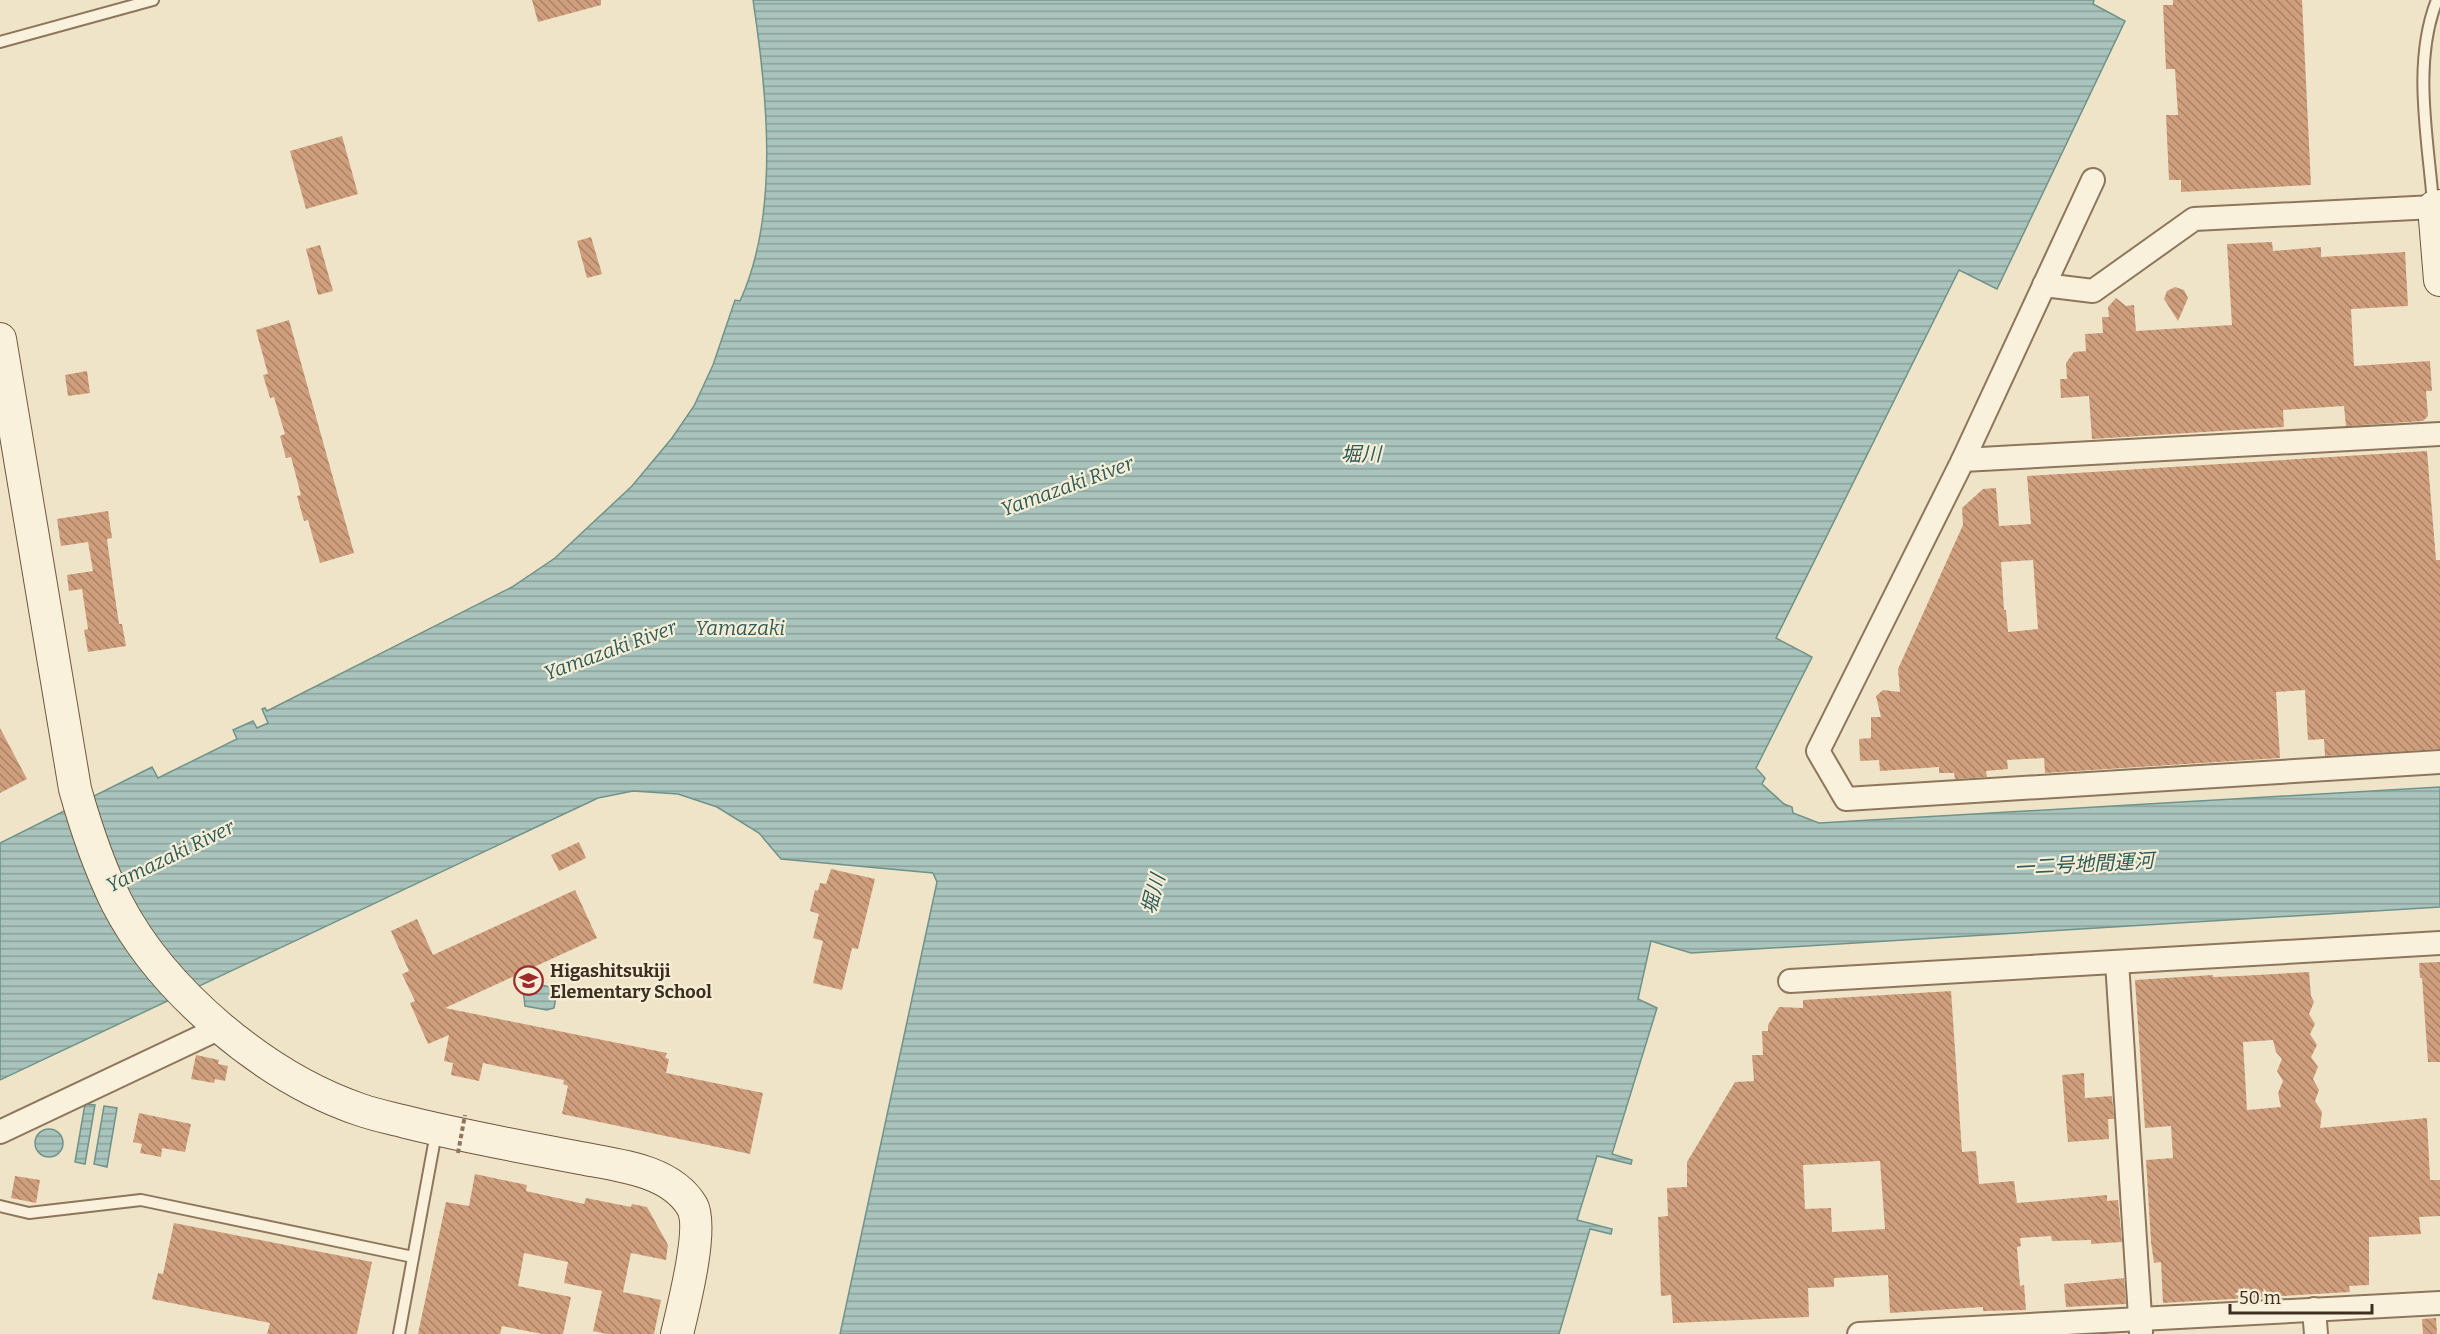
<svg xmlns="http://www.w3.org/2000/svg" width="2440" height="1334" viewBox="0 0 2440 1334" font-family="Bitter,'Noto Sans JP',serif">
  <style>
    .water { fill: url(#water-rules); stroke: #6f938a; stroke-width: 1.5 }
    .building { fill: url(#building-back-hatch); fill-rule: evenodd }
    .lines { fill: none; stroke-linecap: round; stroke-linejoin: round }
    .lane-casing { stroke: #8d765c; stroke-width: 14 }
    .street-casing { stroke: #8d765c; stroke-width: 26 }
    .secondary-casing { stroke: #6f573f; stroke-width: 34 }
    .lane { stroke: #faf1dc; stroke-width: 10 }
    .street { stroke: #faf1dc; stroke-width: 22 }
    .secondary { stroke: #faf1dc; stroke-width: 32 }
    .path-bridge { stroke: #8d765c; stroke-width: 4; stroke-dasharray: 4.5 3; stroke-linecap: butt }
    .labels { text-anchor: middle; stroke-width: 4.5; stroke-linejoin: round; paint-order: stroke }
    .poi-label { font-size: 18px; font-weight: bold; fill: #3d2e20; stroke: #f7eed8; text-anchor: start }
    .water-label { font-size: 20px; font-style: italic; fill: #2f5d5a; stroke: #f7eed8 }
  </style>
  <defs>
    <pattern id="water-rules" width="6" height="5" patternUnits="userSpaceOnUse" patternTransform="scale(1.5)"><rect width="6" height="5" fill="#a9c4bc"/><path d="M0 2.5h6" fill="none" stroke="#8ba098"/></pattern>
    <pattern id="building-back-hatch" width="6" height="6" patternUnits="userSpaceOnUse" patternTransform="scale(1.5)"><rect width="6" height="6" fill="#cf9f7d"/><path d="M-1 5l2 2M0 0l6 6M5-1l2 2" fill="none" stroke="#a98266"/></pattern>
  </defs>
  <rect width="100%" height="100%" fill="#f0e4c8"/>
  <g class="water">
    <path d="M753,0H2094L2093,4L2125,21L1997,289L1959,270L1776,638L1812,657L1756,768L1765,778L1762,784L1784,804L1792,807L1793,813L1819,823L2440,787V907L1691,953L1651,941L1638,999L1657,1008L1612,1154L1632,1160L1631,1164L1597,1156L1577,1220L1612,1229L1611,1234L1590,1229L1559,1334H840L937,882L933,873L781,859L759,833L717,807L678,794L633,791L598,798L0,1080V843L152,767L158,778L237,739L233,730L253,721L257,728L268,723L262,709L265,708L267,711L512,587L555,558L632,486L672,438L694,406L713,365L735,300L740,301C780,214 767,92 753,0Z"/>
    <path d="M534,983L553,988L557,991L554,1008L547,1010L525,1006L523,989Z"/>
    <path d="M85,1104L95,1105L85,1164L75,1162Z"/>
    <path d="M104,1106L117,1108L107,1167L94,1164Z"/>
    <circle cx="49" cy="1143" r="14"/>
  </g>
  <g class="building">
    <path d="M532,0H601V5L538,22Z"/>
    <path d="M2173,0H2302L2311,185L2181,192V180H2169L2166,115H2178L2175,69H2166L2163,5H2173Z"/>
    <path d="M342,136L358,194L306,209L290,151Z"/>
    <path d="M591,237L602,274L587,278L577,241Z"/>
    <path d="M2272,242L2273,251L2321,247V257L2405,252L2408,306L2351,309L2354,366L2430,361L2432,391H2426L2428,416L2423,421L2346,426L2344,406L2283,410L2284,427L2092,439L2089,396L2061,398L2060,379H2067L2066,363L2074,352L2086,351L2085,334L2103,333L2102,317H2109L2108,307L2116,298L2126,306L2134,305L2136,331L2232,325L2227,244Z"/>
    <path d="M320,245L333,291L318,295L306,249Z"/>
    <path d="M2175,287L2184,290L2188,298L2178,321L2164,299L2167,291Z"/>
    <path d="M289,320L354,553L320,563L308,520L304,521L297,496L301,495L291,457L286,458L280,436L285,434L274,397L270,398L263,375L268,374L256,330Z"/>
    <path d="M87,371L90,393L68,396L65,375Z"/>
    <path d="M2427,451L2436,560H2440V749L2325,756L2324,739L2308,740L2305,690L2276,692L2280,758L2045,773L2044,758L2007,760L2008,769L1986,771L1987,777L1955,779L1954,773H1939V767L1880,771L1879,760L1860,761L1859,739L1871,738V717H1881L1876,696L1883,690L1900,692L1898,669L1963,525L1962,508L1983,489L1996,488L1999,526L2031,524L2027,476ZM2033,560L2038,629L2008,632L2006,610H2004L2001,562Z"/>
    <path d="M108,511L112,538L107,539L113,584L119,624H122L126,646L88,652L84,630L88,629L82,589L69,591L67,575L93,571L88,542L61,546L57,519Z"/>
    <path d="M0,728L27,779L0,793Z"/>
    <path d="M579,842L586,858L559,871L551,855Z"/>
    <path d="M831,869L875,879L858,949L852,948L842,990L813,983L823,941L813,938L819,914L810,911L815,890L818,891L820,883L826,884Z"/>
    <path d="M575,890L597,938L445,1008L667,1053L665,1058L669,1059L666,1073L763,1093L750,1154L562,1114L568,1086L563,1084L564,1080L483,1063L479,1081L451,1075L453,1063L444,1061L449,1035L428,1044L410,1003L415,1001L402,974L409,971L391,931L417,919L433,955Z"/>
    <path d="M2440,962V1062H2428L2422,978H2420L2419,963Z"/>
    <path d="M2309,972L2311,996L2314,1002L2309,1014L2315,1024L2310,1034L2317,1045L2311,1057L2318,1067L2313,1079L2319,1090L2315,1101L2322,1112L2320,1128L2427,1118L2430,1180H2440V1216L2419,1217L2421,1234L2369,1237V1285L2349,1286L2350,1292L2163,1303L2161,1262L2154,1263L2151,1242L2146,1160L2173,1158L2171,1126L2145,1128L2135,980L2213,975V977L2239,976ZM2273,1040L2276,1052L2282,1059L2277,1071L2283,1081L2278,1093L2281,1107L2247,1110L2243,1042Z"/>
    <path d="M1951,991L1962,1152L1976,1151L1979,1184L2014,1181L2017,1203L2107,1195V1201L2118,1200L2122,1242L2091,1244V1240L2052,1241L2051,1236L2020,1238L2021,1246L2017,1247L2020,1286L2024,1285L2026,1310L1983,1311V1307L1890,1313L1888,1275L1834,1278V1287L1808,1288L1809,1317L1673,1323L1671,1295L1661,1296L1658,1217L1668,1216L1667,1188L1687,1187V1162L1735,1082L1754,1081L1752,1055H1763L1762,1031H1768V1025L1779,1007L1803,1008V1000ZM1880,1161L1885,1229L1832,1232L1831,1208L1805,1209L1803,1165Z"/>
    <path d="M196,1055L219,1060L218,1064L228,1066L225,1081L215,1079L214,1083L191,1079Z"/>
    <path d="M2084,1073L2085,1098L2112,1096L2114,1119H2108L2109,1139L2068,1142L2062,1075Z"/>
    <path d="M139,1113L191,1124L185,1152L162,1148L161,1157L140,1153L142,1144L133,1142Z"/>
    <path d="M475,1174L527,1185L526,1191L584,1204L586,1198L631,1207L632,1204L647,1207L668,1245L666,1260L631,1253L623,1292L661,1300L654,1334H607L593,1331L602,1291L564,1283L568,1262L524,1253L518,1286L571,1297L563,1334H542L502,1326L500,1334H418L446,1202L469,1206Z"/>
    <path d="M15,1176L40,1180L36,1203L11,1198Z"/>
    <path d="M174,1223L372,1262L357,1334H267L270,1323L152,1299L158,1273L163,1274Z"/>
    <path d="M2124,1278L2126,1304L2066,1307L2064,1284Z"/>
    <path d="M2436,1318L2437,1334H2423L2422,1319Z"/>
  </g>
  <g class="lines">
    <defs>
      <g id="lane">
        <path d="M0,42L153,0"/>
        <path d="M2433,203C2428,138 2412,63 2437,0"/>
        <path d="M0,1206L29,1213L141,1200L413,1257"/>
        <path d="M399,1334L436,1133"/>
      </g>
      <g id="street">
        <path d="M2093,180L1963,460L1818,751L1846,799L2440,762"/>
        <path d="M2044,285L2093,291L2194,219L2434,207"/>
        <path d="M1963,460L2440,434"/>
        <path d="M2117,962L2141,1332"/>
        <path d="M1790,981L2440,943"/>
        <path d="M0,1132L220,1028"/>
        <path d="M2314,1309L2316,1334"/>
        <path d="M1859,1334L2440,1303"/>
      </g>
      <g id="secondary">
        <path d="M2440,206L2434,207L2440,280"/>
        <path d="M0,339L75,789C86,828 99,867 117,903C163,992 266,1078 361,1110C375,1115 391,1118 406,1122C462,1136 518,1146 575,1157C613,1165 669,1168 692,1206C704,1227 683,1309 677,1334"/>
      </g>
    </defs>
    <use href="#lane" class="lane-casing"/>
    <use href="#street" class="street-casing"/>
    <use href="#secondary" class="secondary-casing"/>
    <use href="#lane" class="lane"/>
    <use href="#street" class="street"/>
    <use href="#secondary" class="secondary"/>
    <path class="path-bridge" d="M458,1153L465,1115"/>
  </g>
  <defs>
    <symbol id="school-ring" viewBox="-11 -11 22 22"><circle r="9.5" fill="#f7eed8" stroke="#9e2a2b" stroke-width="1.5"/><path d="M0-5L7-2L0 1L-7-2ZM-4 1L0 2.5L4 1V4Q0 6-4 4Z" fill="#9e2a2b"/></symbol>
  </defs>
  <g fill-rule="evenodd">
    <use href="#school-ring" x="512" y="964" width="33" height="33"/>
  </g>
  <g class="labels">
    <g class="poi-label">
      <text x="550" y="977">Higashitsukiji<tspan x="550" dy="21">Elementary School</tspan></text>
    </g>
    <g class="water-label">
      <text x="1361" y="461">堀川</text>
      <text transform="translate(1067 486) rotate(-20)" y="7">Yamazaki River</text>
      <text x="740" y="635">Yamazaki</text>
      <text transform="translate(610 650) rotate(-20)" y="7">Yamazaki River</text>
      <text transform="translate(170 856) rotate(-26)" y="7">Yamazaki River</text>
      <text transform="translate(2084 864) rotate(-3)" y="7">一二号地間運河</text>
      <text transform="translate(1153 894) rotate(-75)" y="7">堀川</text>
    </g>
  </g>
  <path d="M2230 1304v9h142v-9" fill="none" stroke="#3d2e20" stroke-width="3"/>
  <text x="2239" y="1304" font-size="18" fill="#3d2e20" stroke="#f7eed8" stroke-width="4.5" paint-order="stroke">50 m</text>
</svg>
